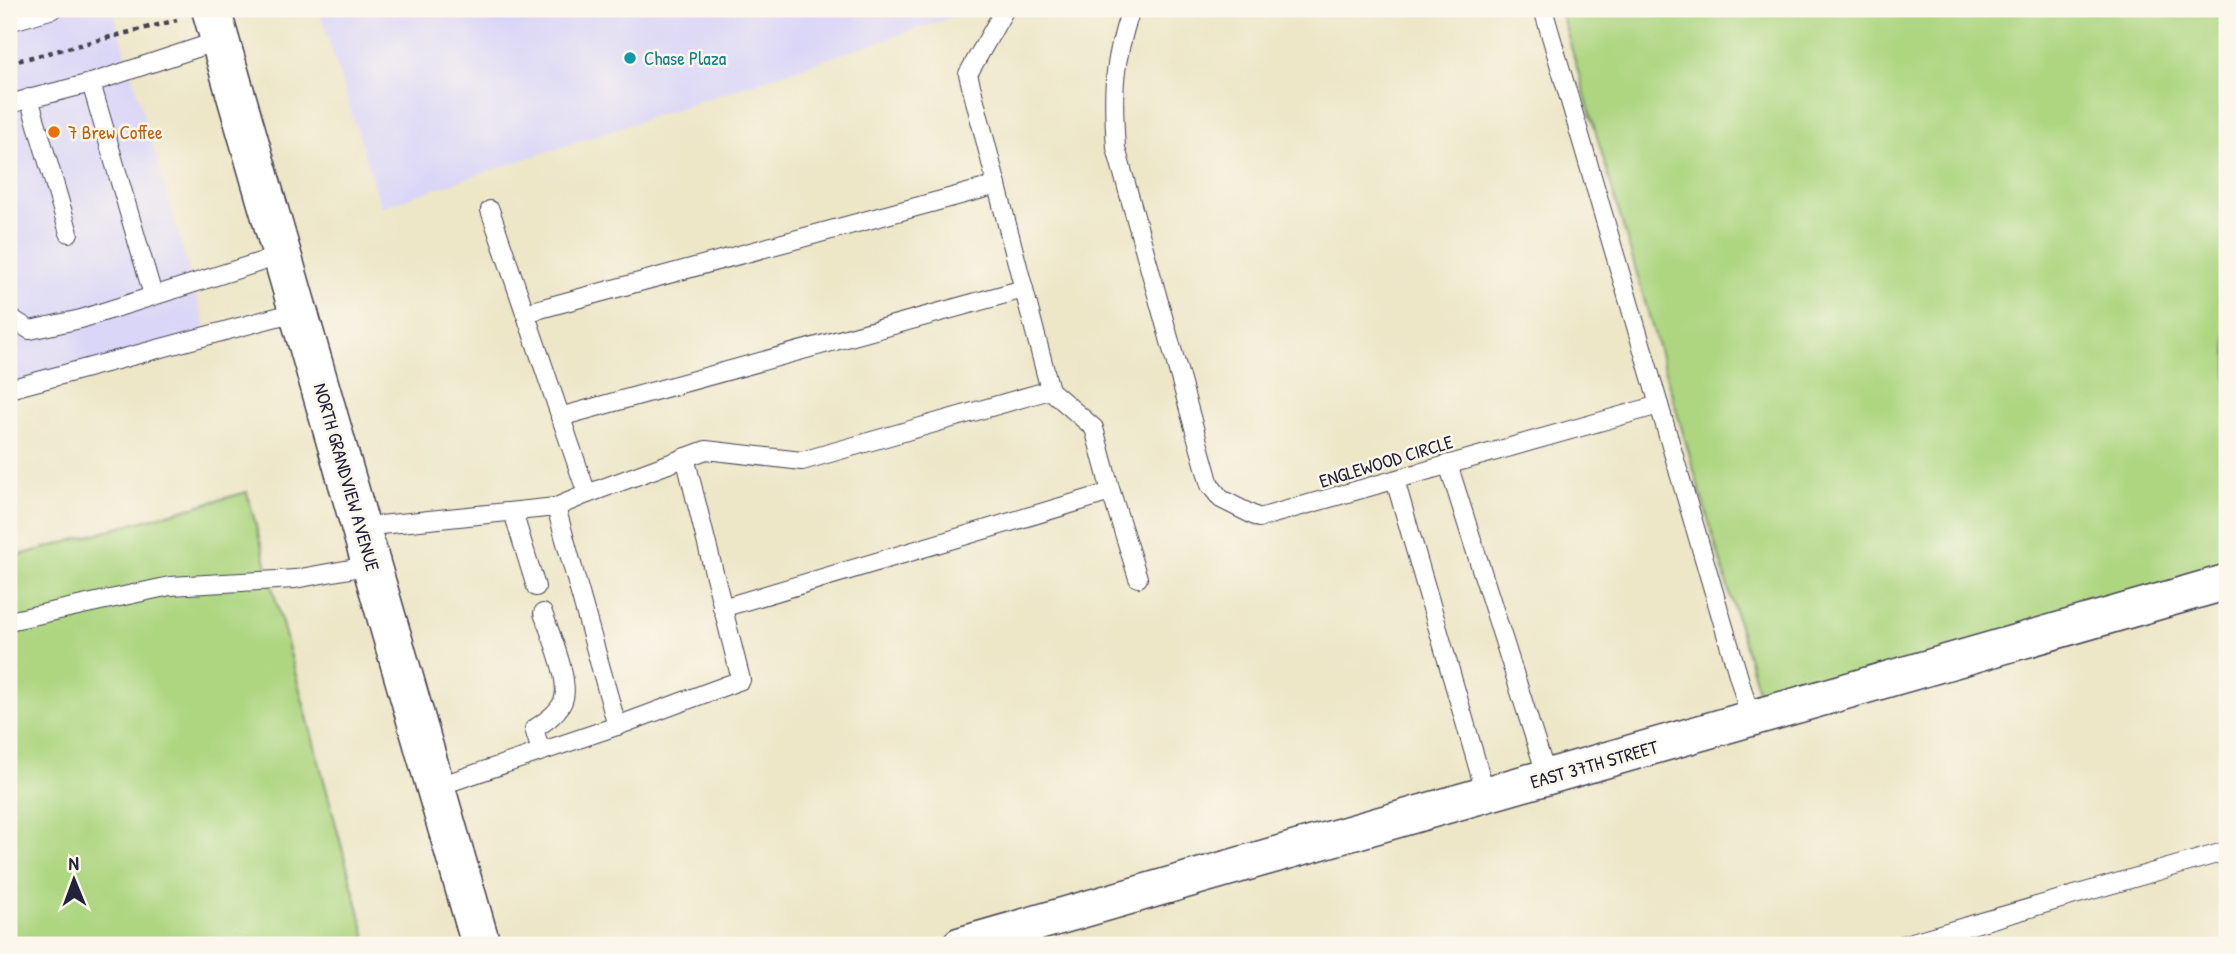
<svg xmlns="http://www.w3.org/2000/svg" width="2236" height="954" viewBox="0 0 2236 954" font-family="'Patrick Hand',sans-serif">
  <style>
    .built { fill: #dad6f7 }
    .green { fill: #aed681; stroke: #687c5e; stroke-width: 2 }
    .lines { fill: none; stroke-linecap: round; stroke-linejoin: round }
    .service-casing { stroke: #403f50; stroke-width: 20 }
    .minor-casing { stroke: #403f50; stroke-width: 38 }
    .primary-casing { stroke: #403f50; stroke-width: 41 }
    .path { stroke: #403f50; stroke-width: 4.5; stroke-dasharray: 5 5; stroke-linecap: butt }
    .service { stroke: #fff; stroke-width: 18 }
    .minor { stroke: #fff; stroke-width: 35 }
    .primary { stroke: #fff; stroke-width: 38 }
    .culture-dot { fill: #0f9aa8; stroke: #fbf7ec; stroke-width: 2.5 }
    .food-dot { fill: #e8710a; stroke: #fbf7ec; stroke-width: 2.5 }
    .labels { text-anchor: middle; stroke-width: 5; stroke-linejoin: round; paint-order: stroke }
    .culture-label { font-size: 19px; fill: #0d838f; stroke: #fbf7ec; text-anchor: start }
    .food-label { font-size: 19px; fill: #c56008; stroke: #fbf7ec; text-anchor: start }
    .street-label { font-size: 19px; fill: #22223b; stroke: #fbf7ec }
  </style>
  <rect width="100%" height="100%" fill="#fbf7ec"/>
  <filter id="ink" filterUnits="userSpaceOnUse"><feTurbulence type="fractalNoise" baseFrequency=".0143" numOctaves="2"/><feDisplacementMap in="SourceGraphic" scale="14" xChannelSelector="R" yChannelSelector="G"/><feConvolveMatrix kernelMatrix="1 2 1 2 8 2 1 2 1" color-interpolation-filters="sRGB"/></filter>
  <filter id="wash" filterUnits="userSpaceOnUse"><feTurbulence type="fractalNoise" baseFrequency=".00686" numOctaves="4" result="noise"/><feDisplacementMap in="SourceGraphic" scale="28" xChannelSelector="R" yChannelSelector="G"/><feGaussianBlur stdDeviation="1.57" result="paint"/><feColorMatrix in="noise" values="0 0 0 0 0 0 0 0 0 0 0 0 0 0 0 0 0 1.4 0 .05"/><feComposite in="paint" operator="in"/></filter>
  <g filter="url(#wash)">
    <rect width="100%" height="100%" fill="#ede6c7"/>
    <g class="built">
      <path d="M9,9H113L209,340L9,397Z"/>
      <path d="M319,9H977L381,207Z"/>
    </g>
    <g class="green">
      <path d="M1560,9H2227V582L1765,715Z"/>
      <path d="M247,492L368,945H9V558Z"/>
    </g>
  </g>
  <g filter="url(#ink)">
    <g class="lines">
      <defs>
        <g id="service">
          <path d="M1131,9C1113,63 1112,91 1116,148L1210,485L1221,499L1259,518L1659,405L1543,9"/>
          <path d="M9,22L53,9"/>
          <path d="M91,83L153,295"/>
          <path d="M29,98L69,233"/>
          <path d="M9,104L91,83L221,40"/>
          <path d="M490,210L587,494L556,507"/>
          <path d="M525,313L997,185"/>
          <path d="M9,317L30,330L81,319L282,255"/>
          <path d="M9,389L299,311"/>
          <path d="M1659,405L1751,719"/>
          <path d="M560,417L1024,289"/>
          <path d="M1448,464L1547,777"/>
          <path d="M1395,480L1486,795"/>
          <path d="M1111,492L1138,578"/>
          <path d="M587,494L706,450L802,461L1050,390L968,74L1005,9"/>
          <path d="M513,512L536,587"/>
          <path d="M361,527L556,507L617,726L436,787"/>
          <path d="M722,608L1111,492L1094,428L1050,390"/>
          <path d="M9,621L170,586L295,579L372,565"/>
          <path d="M617,726L741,680L685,457"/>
          <path d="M541,751L534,729C545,722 561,711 564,698C569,677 550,633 543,613"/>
          <path d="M1902,945L2227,851"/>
        </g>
        <path id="minor" d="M960,945L2227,582"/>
        <path id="primary" d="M211,9L481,945"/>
      </defs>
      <use href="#service" class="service-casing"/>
      <use href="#minor" class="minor-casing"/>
      <use href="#primary" class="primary-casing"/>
      <path class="path" d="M9,63L177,20"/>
      <use href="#service" class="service"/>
      <use href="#minor" class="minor"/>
      <use href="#primary" class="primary"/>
    </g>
  </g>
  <circle class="culture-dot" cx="630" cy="58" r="7"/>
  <circle class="food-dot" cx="54" cy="132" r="7"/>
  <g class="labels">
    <g class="culture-label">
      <text x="644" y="65">Chase Plaza</text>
    </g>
    <g class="food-label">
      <text x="68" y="139">7 Brew Coffee</text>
    </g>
    <g class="street-label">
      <text transform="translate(1386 461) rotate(-17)" y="7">ENGLEWOOD CIRCLE</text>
      <text transform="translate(347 477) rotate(74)" y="7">NORTH GRANDVIEW AVENUE</text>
      <text transform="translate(1594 764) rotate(-16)" y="7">EAST 37TH STREET</text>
    </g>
  </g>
  <rect width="2236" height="954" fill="none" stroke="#fbf7ec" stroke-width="35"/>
  <g transform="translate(74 880) rotate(359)" stroke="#fbf7ec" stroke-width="5" paint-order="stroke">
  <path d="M0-5L12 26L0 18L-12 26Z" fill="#22223b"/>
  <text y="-10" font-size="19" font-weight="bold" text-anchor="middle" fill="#22223b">N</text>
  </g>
</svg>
